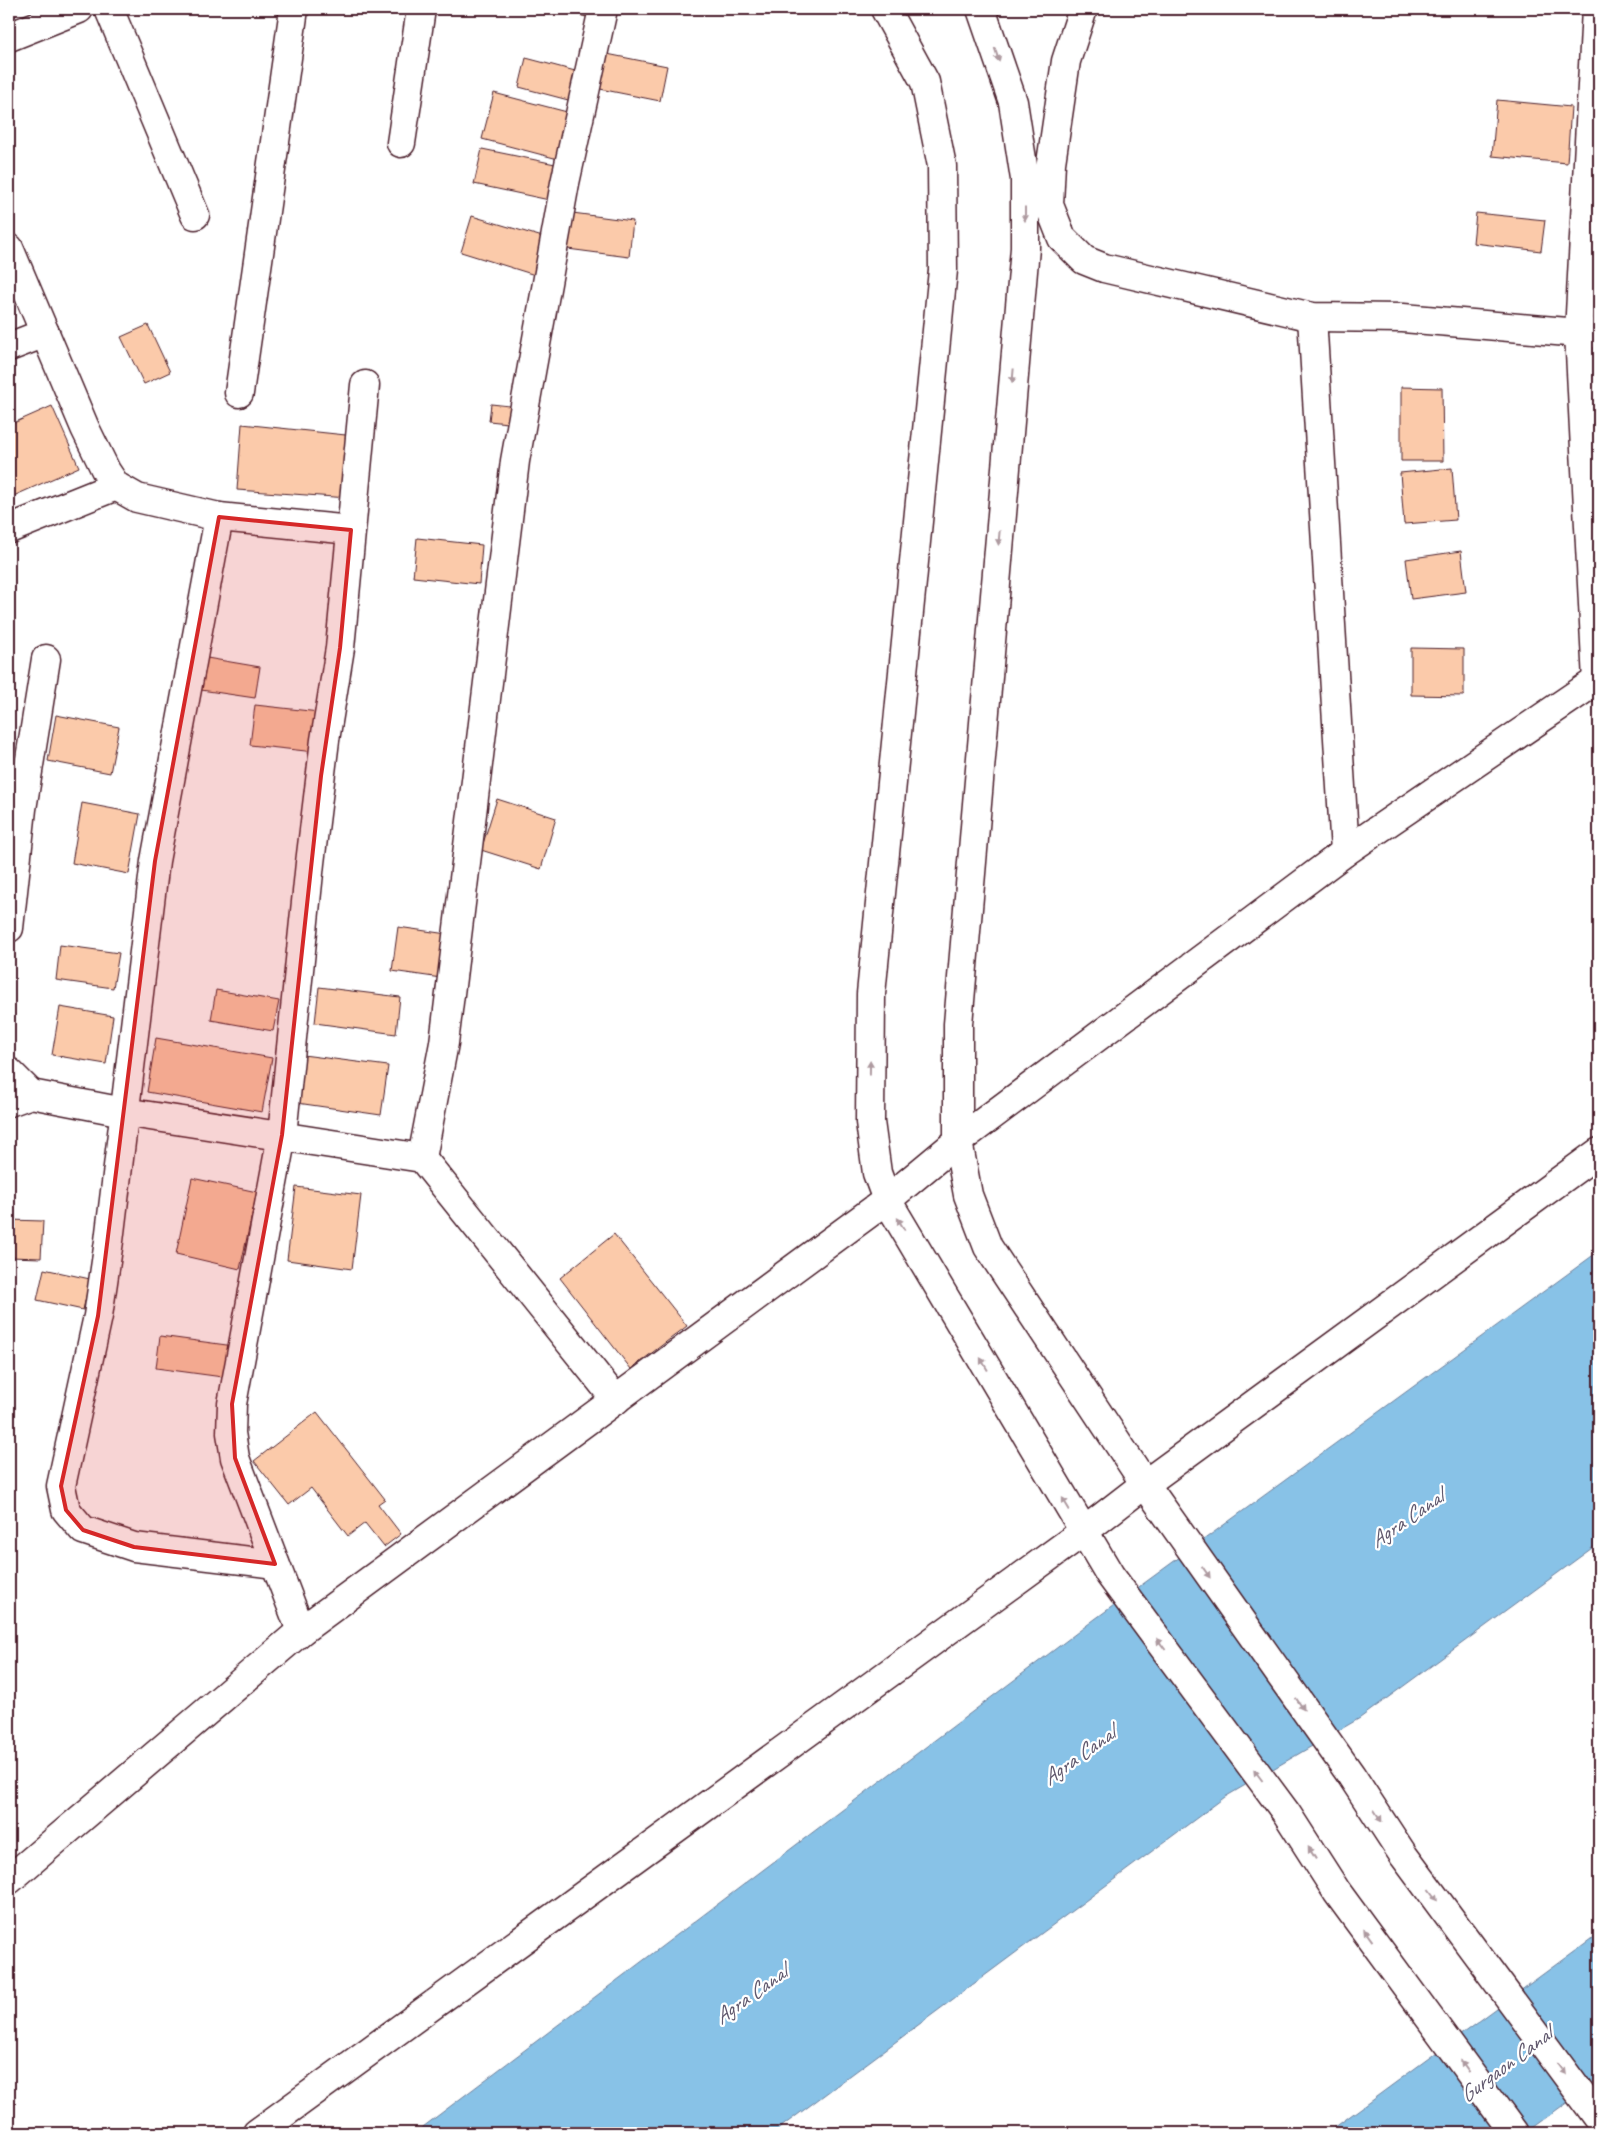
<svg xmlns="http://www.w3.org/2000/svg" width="1608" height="2142" viewBox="0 0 1608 2142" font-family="Caveat,sans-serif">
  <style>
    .water { fill: #88c2e7; stroke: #6f819c }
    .building { fill: #fbcaaa; stroke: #4a1f2b }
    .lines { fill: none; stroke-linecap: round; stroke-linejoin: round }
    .minor-casing { stroke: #4a1f2b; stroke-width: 31 }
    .tertiary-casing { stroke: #4a1f2b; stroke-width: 31 }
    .minor { stroke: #fff; stroke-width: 28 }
    .tertiary { stroke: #fff; stroke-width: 28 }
    .oneway { fill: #ae9aa0 }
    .marked { fill: #d62828; fill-opacity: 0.2; stroke: #d62828; stroke-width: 4; stroke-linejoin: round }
    .labels { text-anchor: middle; stroke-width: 4.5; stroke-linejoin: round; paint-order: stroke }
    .water-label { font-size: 22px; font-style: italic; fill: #60586d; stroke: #fff }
  </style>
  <rect width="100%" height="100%" fill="#fff"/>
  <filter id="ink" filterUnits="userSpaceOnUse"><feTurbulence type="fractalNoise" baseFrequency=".02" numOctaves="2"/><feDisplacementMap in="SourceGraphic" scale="10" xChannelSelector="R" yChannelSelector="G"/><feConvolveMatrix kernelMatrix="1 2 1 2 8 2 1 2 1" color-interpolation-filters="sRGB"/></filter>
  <g filter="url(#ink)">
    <g class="water">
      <path d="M1599,1251V1543L1360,1718L1225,1797L773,2133H415L1095,1619Z"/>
      <path d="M1599,1933V2079L1525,2133H1327Z"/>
    </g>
    <g class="building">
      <path d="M548,9H589L587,17Z"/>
      <path d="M602,53L667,66L660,101L595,88Z"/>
      <path d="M526,58L579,72L572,101L519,87Z"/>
      <path d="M494,93L571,113L558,159L482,139Z"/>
      <path d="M1497,100L1571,107L1567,163L1492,156Z"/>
      <path d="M482,149L560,165L554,201L474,184Z"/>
      <path d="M565,212L633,221L629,257L560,248Z"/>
      <path d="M1476,213L1545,220L1541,251L1473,243Z"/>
      <path d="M472,216L546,238L535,275L461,252Z"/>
      <path d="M148,325L170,372L144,384L121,337Z"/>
      <path d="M1401,387L1442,388L1443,461H1401Z"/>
      <path d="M491,404L519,407L517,424L489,421Z"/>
      <path d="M52,406L79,467L9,498V425Z"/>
      <path d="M242,424L355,436L348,498L237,490Z"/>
      <path d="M1452,468L1456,520L1404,524L1400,473Z"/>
      <path d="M417,538L482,545L479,584L413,577Z"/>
      <path d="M1461,551L1466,592L1411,599L1406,559Z"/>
      <path d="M1411,648L1464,649V696L1411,695Z"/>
      <path d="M207,658L260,667L255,698L201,690Z"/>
      <path d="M255,705L319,712L315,752L250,745Z"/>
      <path d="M56,715L119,727L110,773L48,761Z"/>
      <path d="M497,799L556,818L541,869L481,850Z"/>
      <path d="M82,803L140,814L129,874L72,863Z"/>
      <path d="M398,927L454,935L448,979L392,971Z"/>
      <path d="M60,945L119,953L113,988L56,980Z"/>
      <path d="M319,987L400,997L396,1034L315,1023Z"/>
      <path d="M216,990L279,1001L273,1031L211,1020Z"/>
      <path d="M60,1007L113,1016L106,1064L52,1055Z"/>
      <path d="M156,1038L272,1058L262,1112L147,1092Z"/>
      <path d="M303,1055L388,1066L381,1115L297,1103Z"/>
      <path d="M192,1178L257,1192L240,1269L176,1254Z"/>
      <path d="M296,1187L361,1195L352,1269L287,1260Z"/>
      <path d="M9,1220L43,1221L41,1258L9,1257Z"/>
      <path d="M614,1234L687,1326L631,1369L560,1278Z"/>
      <path d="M44,1269L90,1279L83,1310L37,1300Z"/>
      <path d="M160,1336L234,1346L230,1378L156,1368Z"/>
      <path d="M317,1412L385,1499L378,1504L401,1534L384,1547L365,1523L348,1536L311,1488L289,1505L254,1461Z"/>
    </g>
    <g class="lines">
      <defs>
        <g id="minor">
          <path d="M109,9L195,215"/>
          <path d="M1083,9L1066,61L1051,163L1049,205L1062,238L1084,260L1104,268L1312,317L1403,318L1579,333H1599"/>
          <path d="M1596,9L1579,333L1597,681"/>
          <path d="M9,37L79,9"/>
          <path d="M401,143L421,9"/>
          <path d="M9,248L85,428L106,471L116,486L137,498L219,517L351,530"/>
          <path d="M1312,317L1345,852"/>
          <path d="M9,347L45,333"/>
          <path d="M239,393L294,9"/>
          <path d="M219,517L155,861L109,1241L98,1316L61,1486L66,1510L83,1530L134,1547L275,1564"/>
          <path d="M9,529L116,486"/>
          <path d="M9,928L22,809L46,659"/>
          <path d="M9,1072L31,1094"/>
          <path d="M9,1102L31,1094L124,1112L422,1158L616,1400"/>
          <path d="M422,1158L444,1043L515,461L565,183L603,9"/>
          <path d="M301,1631L235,1458L231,1433L232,1404L282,1135L310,863L325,740L340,648L365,385"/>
          <path d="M9,1880L301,1631L887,1200L958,1141L1345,852L1599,679"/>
        </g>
        <g id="tertiary">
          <path d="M885,9L925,82L942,166L943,270L871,994L870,1122L877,1173L887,1200L1110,1575L1287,1814L1337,1892L1514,2133"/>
          <path d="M981,9L1013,102L1025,179V248L958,1024V1141L968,1195L988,1247L1145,1484L1351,1775L1404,1856L1599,2119"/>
          <path d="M257,2133L1083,1532L1145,1484L1599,1152"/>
        </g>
      </defs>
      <use href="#minor" class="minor-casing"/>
      <use href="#tertiary" class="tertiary-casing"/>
      <use href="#minor" class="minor"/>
      <use href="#tertiary" class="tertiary"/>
    </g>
    <defs><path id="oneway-solid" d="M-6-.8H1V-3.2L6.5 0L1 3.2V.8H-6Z" transform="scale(1.25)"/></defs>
    <g class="oneway">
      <use href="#oneway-solid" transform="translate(997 55) rotate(72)"/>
      <use href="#oneway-solid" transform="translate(1025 214) rotate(90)"/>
      <use href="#oneway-solid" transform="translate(1013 376) rotate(95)"/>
      <use href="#oneway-solid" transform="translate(999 538) rotate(95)"/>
      <use href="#oneway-solid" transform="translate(870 1068) rotate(-89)"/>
      <use href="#oneway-solid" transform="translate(901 1224) rotate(-121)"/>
      <use href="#oneway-solid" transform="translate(984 1364) rotate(-121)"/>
      <use href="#oneway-solid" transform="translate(1066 1504) rotate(-121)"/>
      <use href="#oneway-solid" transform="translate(1206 1572) rotate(55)"/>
      <use href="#oneway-solid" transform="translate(1161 1644) rotate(-127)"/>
      <use href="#oneway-solid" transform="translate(1300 1704) rotate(55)"/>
      <use href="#oneway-solid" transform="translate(1258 1775) rotate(-127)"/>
      <use href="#oneway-solid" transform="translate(1378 1816) rotate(57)"/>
      <use href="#oneway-solid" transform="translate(1312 1853) rotate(-122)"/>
      <use href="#oneway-solid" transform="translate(1433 1895) rotate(53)"/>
      <use href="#oneway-solid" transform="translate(1368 1935) rotate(-126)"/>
      <use href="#oneway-solid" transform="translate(1465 2066) rotate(-126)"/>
      <use href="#oneway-solid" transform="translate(1561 2068) rotate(53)"/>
    </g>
  </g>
  <path class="marked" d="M219,517L351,530L340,648L321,776L282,1135L232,1404L235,1458L275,1564L134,1547L83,1530L66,1510L61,1486L98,1316L155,861Z"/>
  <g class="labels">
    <g class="water-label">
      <text transform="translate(1406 1518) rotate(-35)" y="8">Agra Canal</text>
      <text transform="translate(1078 1755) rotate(-36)" y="8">Agra Canal</text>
      <text transform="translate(750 1994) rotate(-36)" y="8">Agra Canal</text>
      <text transform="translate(1505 2064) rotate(-37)" y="8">Gurgaon Canal</text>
    </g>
  </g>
  <rect width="1608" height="2142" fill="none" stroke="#fff" stroke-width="30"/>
  <rect x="15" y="15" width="1578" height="2112" fill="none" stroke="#4a1f2b" stroke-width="2" filter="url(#ink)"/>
</svg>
